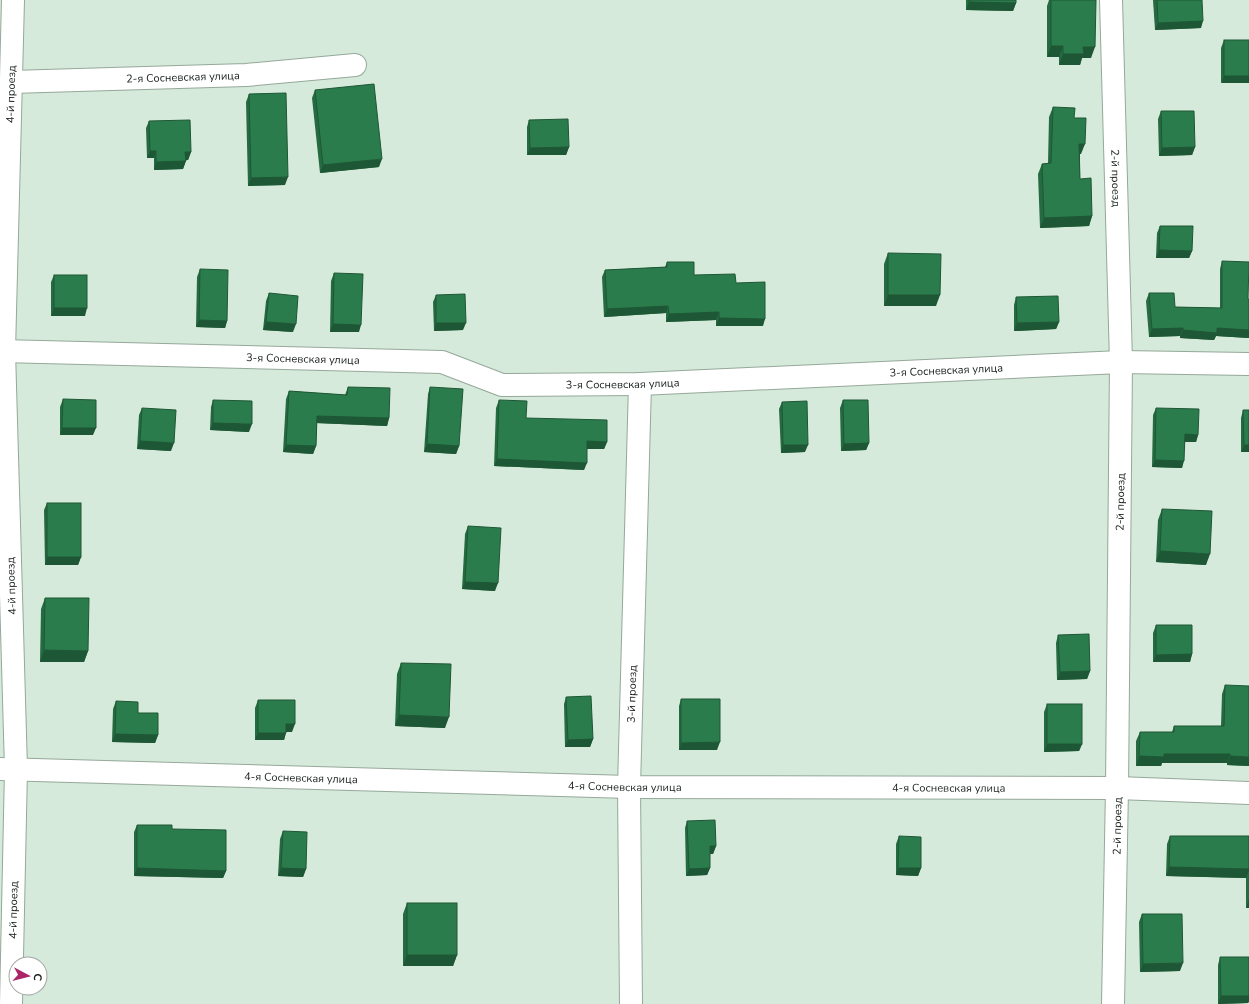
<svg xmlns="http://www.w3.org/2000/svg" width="1249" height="1004" viewBox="0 0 1249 1004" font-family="'Nunito Sans',sans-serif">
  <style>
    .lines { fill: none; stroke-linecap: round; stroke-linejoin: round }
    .minor-casing { stroke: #95a89a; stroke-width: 24 }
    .minor { stroke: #fff; stroke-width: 22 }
    .wall { fill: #256b41 }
    .shaded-wall { fill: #1e5735 }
    .building { fill: #2b7c4c; stroke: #1e5735 }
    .labels { text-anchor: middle; stroke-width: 3; stroke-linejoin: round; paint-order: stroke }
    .street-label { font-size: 11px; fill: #181f1a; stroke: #fff }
  </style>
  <rect width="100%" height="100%" fill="#d6eadb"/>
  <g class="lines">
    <defs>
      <g id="minor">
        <path id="s1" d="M1111,0L1121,362L1117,788L1113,1004"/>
        <path id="s2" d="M11,82L246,75L355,65"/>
        <path id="s3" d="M0,351L442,362L502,385L640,384L1121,362L1249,364"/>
        <path id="s4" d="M0,769L629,787L1117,788L1249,793"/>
        <path id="s5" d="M11,1004L16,769L4,351L13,0"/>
        <path id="s6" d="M631,1004L629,787L640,384"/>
      </g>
    </defs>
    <use href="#minor" class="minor-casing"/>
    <use href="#minor" class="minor"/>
  </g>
  <g class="wall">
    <path d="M966,0H1016V3L1013,11L966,10Z"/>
    <path d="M1049,0H1096L1091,58H1082L1080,65H1059V57H1047V6Z"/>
    <path d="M1153,0H1202L1201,28L1155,30Z"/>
    <path d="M1224,40H1249L1221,83V48Z"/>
    <path d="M315,90L379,167L320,173L312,98Z"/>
    <path d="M249,94L285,185L248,186L246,102Z"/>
    <path d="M1053,107L1074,118L1081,154H1080V179L1092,216L1089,226L1040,228L1038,174L1042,164L1048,163L1049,117Z"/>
    <path d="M1161,111L1195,147L1192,155L1159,156L1158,119Z"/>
    <path d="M529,120L569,147L566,155H527V127Z"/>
    <path d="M149,121L191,152L188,160H186L183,169L154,170V158H147L146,128Z"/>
    <path d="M1160,226L1192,251L1189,258H1156L1157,233Z"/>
    <path d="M888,253L936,306H884V264Z"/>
    <path d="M1222,261L1248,299H1249V338L1216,336L1214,340L1180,338V336L1149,337L1146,301L1149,293L1175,307L1220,308V269Z"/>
    <path d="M667,262L694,275L736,283L763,326H716V320L666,322V313L604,317L602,277L605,270L665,267Z"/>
    <path d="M200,269L227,321L225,328L196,327L197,277Z"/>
    <path d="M334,273L359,332H330L331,281Z"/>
    <path d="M54,275L85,316H51V282Z"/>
    <path d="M269,293L293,332L263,330L266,301Z"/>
    <path d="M436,295L463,330L434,331L433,302Z"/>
    <path d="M1016,297L1059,322L1056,329L1014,331V305Z"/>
    <path d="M348,387L389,418L387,426L317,423L316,446L313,454L283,452L286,399L289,391L345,395Z"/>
    <path d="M430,387L459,446L456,454L424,452L428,394Z"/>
    <path d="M63,399L93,435H60V407Z"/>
    <path d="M213,400L249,432L210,430L211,407Z"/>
    <path d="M499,400L526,418L607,442L604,449H587L584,470L494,466L496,408Z"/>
    <path d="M843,400L869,443L866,450L841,451L840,408Z"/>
    <path d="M782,402L805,452L781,453L779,409Z"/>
    <path d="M142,408L171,451L137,449L139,415Z"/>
    <path d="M1156,408L1198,435L1196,442H1185L1182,468L1152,467L1153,415Z"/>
    <path d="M1243,410H1249V452H1241V418Z"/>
    <path d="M47,503L81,557L78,565H45L44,510Z"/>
    <path d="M1162,509L1206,565L1156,562L1158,520Z"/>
    <path d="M468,526L495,591L462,589L465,534Z"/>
    <path d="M45,598L88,651L84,662H40L41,609Z"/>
    <path d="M1156,625L1192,654L1190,662H1153V633Z"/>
    <path d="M1058,635L1090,671L1087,679L1057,680L1056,643Z"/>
    <path d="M401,663L445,728L395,726L397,674Z"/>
    <path d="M1225,685L1249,766L1227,765V763H1162L1161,766H1136V741L1140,732H1172L1174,726H1221L1222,694Z"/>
    <path d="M566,697L593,739L590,747H565L564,704Z"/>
    <path d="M681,699L717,750H679V706Z"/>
    <path d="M258,700L292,732H286L284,740H255V708Z"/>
    <path d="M116,701L138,713L158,735L155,743L112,742L113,709Z"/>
    <path d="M1047,704L1082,744L1079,751L1044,752V712Z"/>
    <path d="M687,821L716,846L713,854H710V868L707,875L686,876L685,828Z"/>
    <path d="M137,825L172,829L226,871L223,878L134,876V832Z"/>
    <path d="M283,831L306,869L303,877L278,876L280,839Z"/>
    <path d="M899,836L921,868L918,876L896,875V844Z"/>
    <path d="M1170,836H1249V908H1246V878L1166,876L1167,844Z"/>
    <path d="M407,903L457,955L453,966H403V914Z"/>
    <path d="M1142,914L1180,971L1140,972L1139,922Z"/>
    <path d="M1220,957L1248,1003L1218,1004V965Z"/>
  </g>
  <g class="shaded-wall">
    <path d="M969,2L1016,3L1013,11L966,10Z"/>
    <path d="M1203,21L1201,28L1155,30L1158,23Z"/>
    <path d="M1051,46H1063L1059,57H1047Z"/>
    <path d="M1083,47H1095L1091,58H1082L1080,65H1059L1063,54Z"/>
    <path d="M1224,76H1249V83H1221Z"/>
    <path d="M1079,144H1085L1081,154H1076Z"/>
    <path d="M569,147L566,155H527L530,148Z"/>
    <path d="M1195,147L1192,155L1159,156L1162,148Z"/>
    <path d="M150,151H156L154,158H147Z"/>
    <path d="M185,152H191L188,160H183Z"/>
    <path d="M382,159L379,167L320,173L323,165Z"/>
    <path d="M186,161L183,169L154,170L156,162Z"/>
    <path d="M288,177L285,185L248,186L251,178Z"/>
    <path d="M1092,216L1089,226L1040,228L1044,218Z"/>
    <path d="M1159,250L1192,251L1189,258H1156Z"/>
    <path d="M888,295H940L936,306H884Z"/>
    <path d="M668,306L666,313L604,317L607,309Z"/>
    <path d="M54,308H87L85,316H51Z"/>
    <path d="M719,312L716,320L666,322L669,314Z"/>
    <path d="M719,318L765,319L763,326H716Z"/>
    <path d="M199,320L227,321L225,328L196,327Z"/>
    <path d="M266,322L296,324L293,332L263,330Z"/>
    <path d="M1059,322L1056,329L1014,331L1017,323Z"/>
    <path d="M436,323H466L463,330L434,331Z"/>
    <path d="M333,324L361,325L359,332H330Z"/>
    <path d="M1183,328L1180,336L1149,337L1152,329Z"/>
    <path d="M1217,328L1249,330V338L1216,336L1214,340L1180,338L1183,330Z"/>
    <path d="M317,416L389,418L387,426L315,423Z"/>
    <path d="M213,423L252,424L249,432L210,430Z"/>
    <path d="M62,428H96L93,435H60Z"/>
    <path d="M1185,434L1198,435L1196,442H1183Z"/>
    <path d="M140,441L174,443L171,451L137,449Z"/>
    <path d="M587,441L607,442L604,449H584Z"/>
    <path d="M869,443L866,450L841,451L844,444Z"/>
    <path d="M427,444L459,446L456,454L424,452Z"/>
    <path d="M286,445L316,446L313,454L283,452Z"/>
    <path d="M783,445H808L805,452L781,453Z"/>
    <path d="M1244,445H1249V452H1241Z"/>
    <path d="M497,459L587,463L584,470L494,466Z"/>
    <path d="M1155,460L1184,461L1182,468L1152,467Z"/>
    <path d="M1160,551L1210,554L1206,565L1156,562Z"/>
    <path d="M47,557H81L78,565H45Z"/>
    <path d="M465,582L498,583L495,591L462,589Z"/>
    <path d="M44,650L88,651L84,662H40Z"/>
    <path d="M1192,654L1190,662H1153L1156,655Z"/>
    <path d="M1090,671L1087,679L1057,680L1060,672Z"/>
    <path d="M399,715L449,717L445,728L395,726Z"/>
    <path d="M286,724H295L292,732H284Z"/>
    <path d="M258,733H286L284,740H255Z"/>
    <path d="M115,734L158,735L155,743L112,742Z"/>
    <path d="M593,739L590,747H565L568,740Z"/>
    <path d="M720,742L717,750H679L681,743Z"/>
    <path d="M1047,744H1082L1079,751L1044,752Z"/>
    <path d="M1164,754H1230L1227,763H1162L1161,766H1136L1139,756Z"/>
    <path d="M1230,756L1249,757V766L1227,765Z"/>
    <path d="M710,846H716L713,854H707Z"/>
    <path d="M1169,867L1249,869V871L1246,878L1166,876Z"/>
    <path d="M137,868L226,871L223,878L134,876Z"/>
    <path d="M281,868L306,869L303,877L278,876Z"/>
    <path d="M710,868L707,875L686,876L689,869Z"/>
    <path d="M898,868H921L918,876L896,875Z"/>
    <path d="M1249,899V908H1246Z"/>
    <path d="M407,955H457L453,966H403Z"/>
    <path d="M1183,963L1180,971L1140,972L1143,964Z"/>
    <path d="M1221,996H1249V1002L1248,1003L1218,1004Z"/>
  </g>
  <g class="building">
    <path d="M969,0H1016V3L969,2Z"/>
    <path d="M1051,0H1096L1095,47H1083L1084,54H1063V46H1051Z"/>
    <path d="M1157,0H1202L1203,21L1158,23Z"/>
    <rect x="1224" y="40" width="25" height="36"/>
    <path d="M374,84L382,159L323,165L315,90Z"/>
    <path d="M286,93L288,177L251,178L249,94Z"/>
    <path d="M1053,107L1075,108L1074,118H1086L1085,144H1079L1080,179L1091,178L1092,216L1044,218L1042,164L1051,163Z"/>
    <path d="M1161,111H1194L1195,147L1162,148Z"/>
    <path d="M568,119L569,147L530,148L529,120Z"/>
    <path d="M190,120L191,152H185L186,161L156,162V151H150L149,121Z"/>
    <path d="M1160,226H1193L1192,251L1159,250Z"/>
    <path d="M888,253L941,254L940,295H888Z"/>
    <path d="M1222,261L1249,262L1248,299H1249V330L1217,328V333L1183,330V328L1152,329L1149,293H1174L1175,307L1222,308Z"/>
    <path d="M667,262H694V275L735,274L736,283L765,282V319L719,318V312L669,314L668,306L607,309L605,270L667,267Z"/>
    <path d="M200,269L228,270L227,321L199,320Z"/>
    <path d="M334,273L363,274L361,325L333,324Z"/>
    <rect x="54" y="275" width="33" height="33"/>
    <path d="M269,293L298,296L296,324L266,322Z"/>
    <path d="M465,294L466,323H436V295Z"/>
    <path d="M1058,296L1059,322L1017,323L1016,297Z"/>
    <path d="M348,387L390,388L389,418L317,416L316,446L286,445L289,391L347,395Z"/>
    <path d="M430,387L463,389L459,446L427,444Z"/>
    <path d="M63,399L96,400V428H62Z"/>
    <path d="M213,400L252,401V424L213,423Z"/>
    <path d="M499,400L527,401L526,418L607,420V442L587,441V463L497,459Z"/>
    <path d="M843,400H868L869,443L844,444Z"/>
    <path d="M807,401L808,445H783L782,402Z"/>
    <path d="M142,408L176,410L174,443L140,441Z"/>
    <path d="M1156,408L1199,409L1198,435L1185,434L1184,461L1155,460Z"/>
    <path d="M1243,410H1249V445H1244Z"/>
    <rect x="47" y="503" width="34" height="54"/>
    <path d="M1162,509L1212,511L1210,554L1160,551Z"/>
    <path d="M468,526L501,528L498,583L465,582Z"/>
    <path d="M45,598H89L88,651L44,650Z"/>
    <path d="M1156,625H1192V654L1156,655Z"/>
    <path d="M1089,634L1090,671L1060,672L1058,635Z"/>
    <path d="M401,663L451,664L449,717L399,715Z"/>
    <path d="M1225,685L1249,686V757L1230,756V754H1164V757L1139,756L1140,732H1174V726H1224Z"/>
    <path d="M591,696L593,739L568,740L566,697Z"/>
    <path d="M681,699H720V742L681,743Z"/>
    <path d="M258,700H295V724H286V733H258Z"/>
    <path d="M116,701L138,702V713H158V735L115,734Z"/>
    <rect x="1047" y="704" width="35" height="40"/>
    <path d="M715,820L716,846H710V868L689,869L687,821Z"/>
    <path d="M137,825H172V829L226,830V871L137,868Z"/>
    <path d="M283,831L307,832L306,869L281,868Z"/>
    <path d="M899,836L921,837V868H898Z"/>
    <path d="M1170,836H1249V869L1169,867Z"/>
    <rect x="407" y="903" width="50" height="52"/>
    <path d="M1142,914H1182L1183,963L1143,964Z"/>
    <path d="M1220,957H1249V996H1221Z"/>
  </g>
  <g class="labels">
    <g class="street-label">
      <text dy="4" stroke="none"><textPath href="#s2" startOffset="172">2-я Сосневская улица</textPath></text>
      <text dy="4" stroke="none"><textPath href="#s5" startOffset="910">4-й проезд</textPath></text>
      <text dy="4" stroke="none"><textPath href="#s1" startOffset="178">2-й проезд</textPath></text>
      <text dy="4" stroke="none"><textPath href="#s3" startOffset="303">3-я Сосневская улица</textPath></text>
      <text dy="4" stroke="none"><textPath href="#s3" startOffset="951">3-я Сосневская улица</textPath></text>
      <text dy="4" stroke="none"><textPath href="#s3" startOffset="627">3-я Сосневская улица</textPath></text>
      <text transform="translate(1120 502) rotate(-89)" y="4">2-й проезд</text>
      <text transform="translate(11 586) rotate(-92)" y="4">4-й проезд</text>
      <text dy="4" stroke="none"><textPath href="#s6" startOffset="310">3-й проезд</textPath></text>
      <text dy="4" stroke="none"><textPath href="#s4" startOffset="301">4-я Сосневская улица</textPath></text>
      <text dy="4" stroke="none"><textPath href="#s4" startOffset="625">4-я Сосневская улица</textPath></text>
      <text dy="4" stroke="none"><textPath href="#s4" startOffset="949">4-я Сосневская улица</textPath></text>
      <text transform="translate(1117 826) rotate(-89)" y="4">2-й проезд</text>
      <text dy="4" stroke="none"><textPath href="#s5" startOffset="94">4-й проезд</textPath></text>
    </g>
  </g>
  <g transform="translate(28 976) rotate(97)"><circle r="19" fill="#ffffff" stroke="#a3a5a3"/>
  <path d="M0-3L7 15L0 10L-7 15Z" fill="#ac2367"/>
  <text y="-6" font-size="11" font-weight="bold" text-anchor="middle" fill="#181f1a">С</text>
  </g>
</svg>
